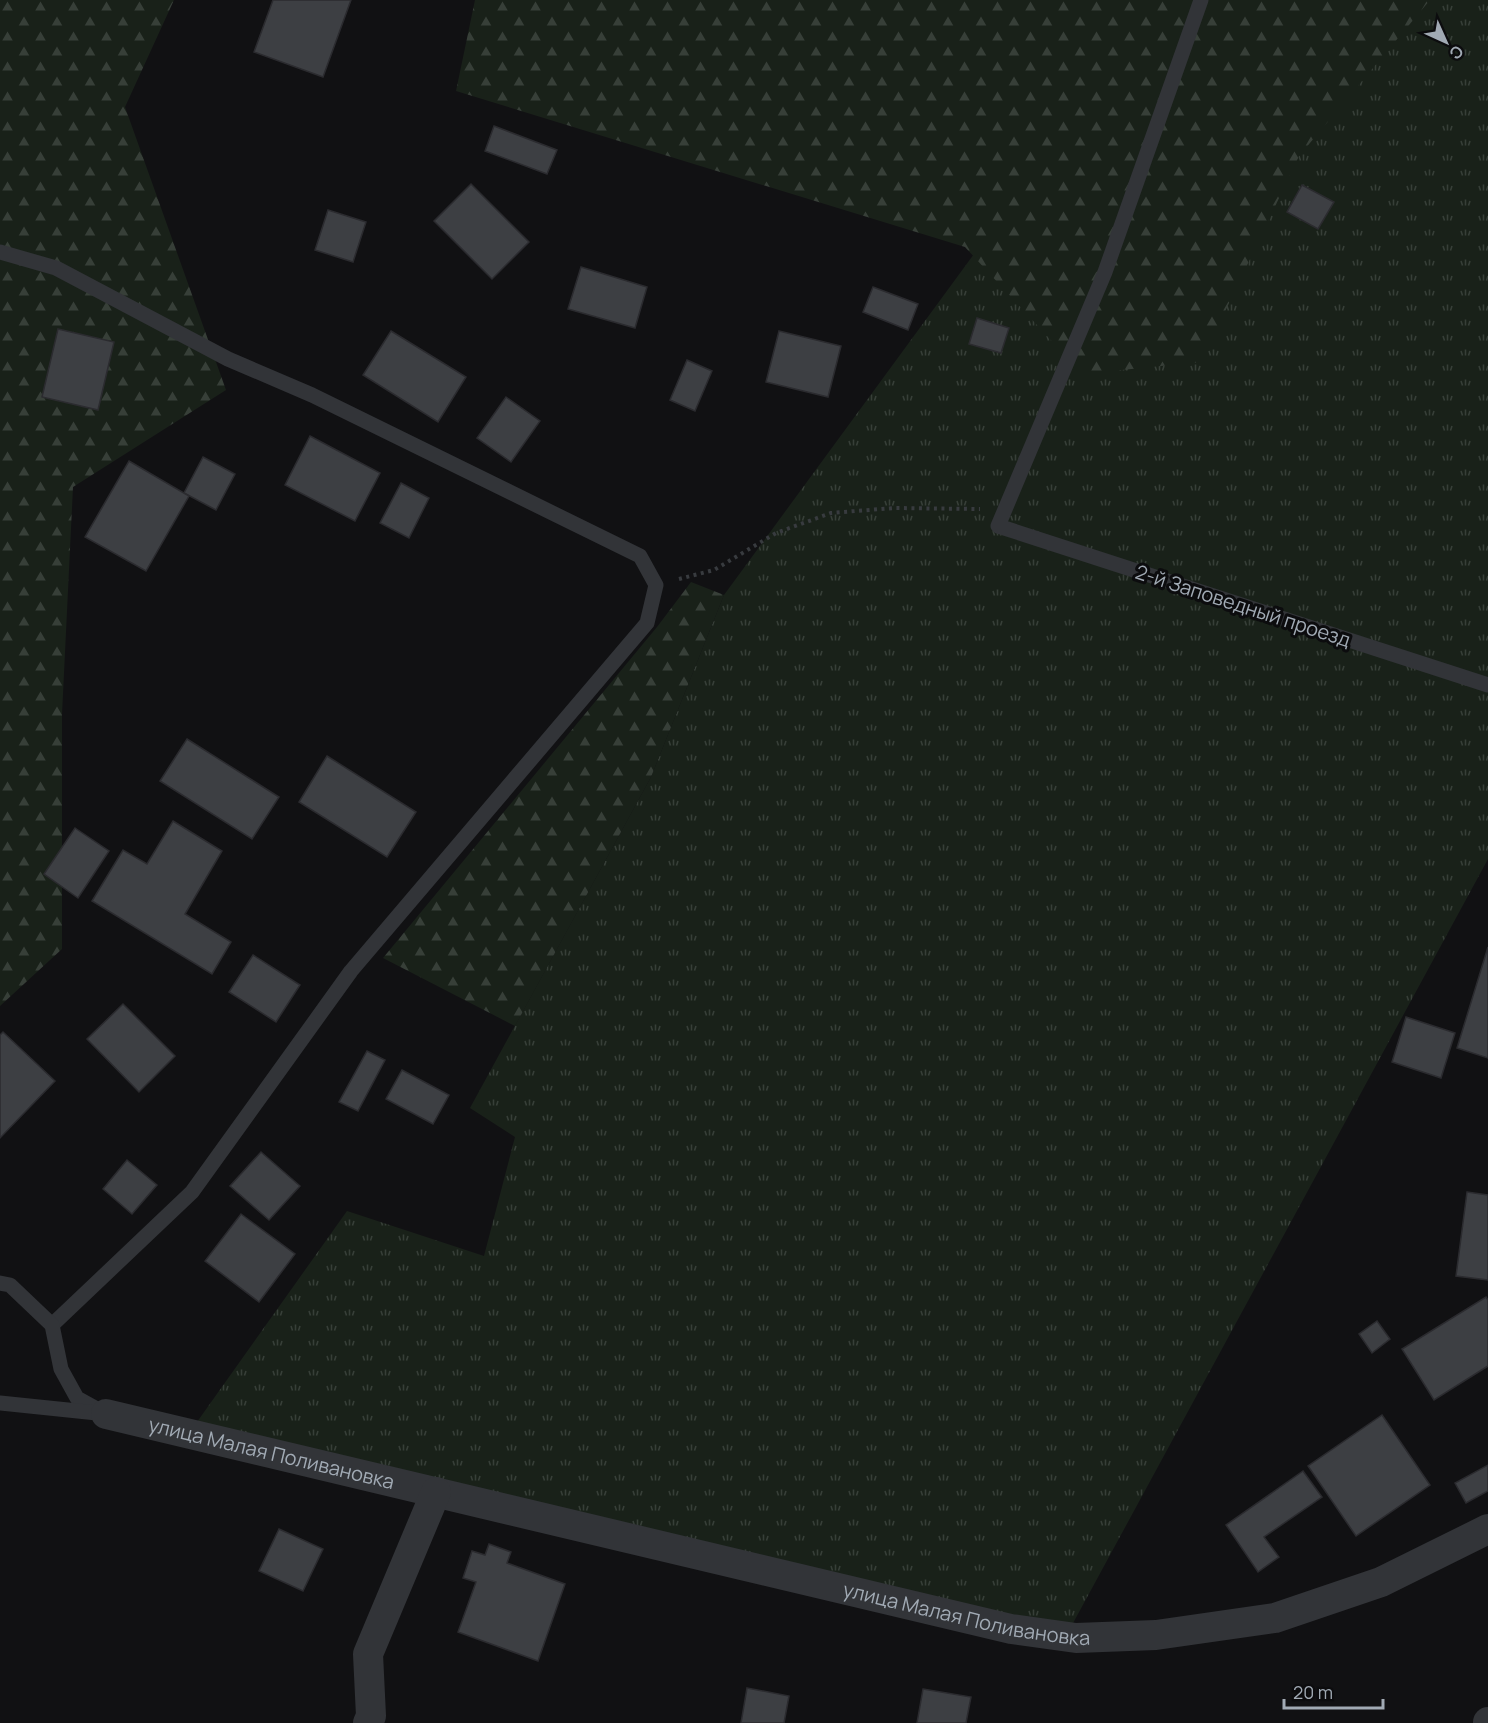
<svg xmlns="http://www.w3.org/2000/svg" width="1488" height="1723" viewBox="0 0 1488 1723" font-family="Manrope,sans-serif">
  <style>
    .grass { fill: url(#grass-tufts) }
    .forest { fill: url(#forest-firs) }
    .building { fill: #3d3f43; stroke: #2b2b2f; stroke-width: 1.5 }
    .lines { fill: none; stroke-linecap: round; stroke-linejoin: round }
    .path { stroke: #383b3f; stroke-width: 4; stroke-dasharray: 3 4.5; stroke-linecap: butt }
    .lane { stroke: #323438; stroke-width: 15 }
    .street { stroke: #323438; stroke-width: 30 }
    .labels { text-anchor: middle; stroke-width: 6; stroke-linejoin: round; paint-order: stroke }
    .street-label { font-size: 20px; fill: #a1aab4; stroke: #0c0c0e }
  </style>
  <defs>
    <pattern id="grass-tufts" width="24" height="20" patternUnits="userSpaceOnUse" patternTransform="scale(1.5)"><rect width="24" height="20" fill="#192119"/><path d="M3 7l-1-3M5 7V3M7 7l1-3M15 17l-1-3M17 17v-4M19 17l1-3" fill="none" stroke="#373f38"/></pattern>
    <pattern id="forest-firs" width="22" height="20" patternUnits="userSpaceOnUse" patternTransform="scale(1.5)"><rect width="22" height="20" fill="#192119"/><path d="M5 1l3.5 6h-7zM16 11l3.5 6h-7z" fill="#373f38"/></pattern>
  </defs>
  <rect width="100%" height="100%" fill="#111113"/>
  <path class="grass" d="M1418,0H1488V859L1072,1625L1013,1615L197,1422L347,1211L484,1256L515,1137L470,1108L651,777L724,595L996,224L1286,159Z"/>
  <g class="forest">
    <path d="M0,0H174L125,107L226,390L73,487L62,714V949L0,1006Z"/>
    <path d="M475,0H1430L1299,156L1201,362L1082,374L965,247L456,91Z"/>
    <path d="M691,582L724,595L651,777L515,1026L383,958L657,627Z"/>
  </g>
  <g class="building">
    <path d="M273,0H351L323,77L254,52Z"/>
    <path d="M494,126L557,150L547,174L485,151Z"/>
    <path d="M471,184L529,242L492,279L434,221Z"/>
    <path d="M1302,185L1334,202L1318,229L1287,212Z"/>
    <path d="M328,210L366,222L353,262L315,250Z"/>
    <path d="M581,267L647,287L635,328L568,309Z"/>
    <path d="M873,287L918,304L908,330L863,312Z"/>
    <path d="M977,318L1009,328L1001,353L969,344Z"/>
    <path d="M58,329L114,342L98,410L42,397Z"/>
    <path d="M391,331L466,377L438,422L363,375Z"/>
    <path d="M779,331L841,346L828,397L766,382Z"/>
    <path d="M687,360L712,371L695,411L670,400Z"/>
    <path d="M506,397L540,421L511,462L477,438Z"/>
    <path d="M310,436L380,473L355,521L285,485Z"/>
    <path d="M203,457L235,474L216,510L184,493Z"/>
    <path d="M129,461L189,496L146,571L85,537Z"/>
    <path d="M401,483L429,498L409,538L380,523Z"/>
    <path d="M187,739L279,797L252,839L160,781Z"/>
    <path d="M327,756L416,812L387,857L299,802Z"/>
    <path d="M173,821L222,851L185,914L231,942L212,974L92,901L123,850L147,864Z"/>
    <path d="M75,828L109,851L78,898L44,874Z"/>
    <path d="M1488,947V1058L1457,1048Z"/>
    <path d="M253,955L300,985L276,1022L229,992Z"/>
    <path d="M123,1004L175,1056L139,1092L87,1039Z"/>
    <path d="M1406,1017L1455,1033L1441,1078L1392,1062Z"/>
    <path d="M3,1032L55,1081L0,1138V1035Z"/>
    <path d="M367,1051L385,1060L358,1111L339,1102Z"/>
    <path d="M402,1070L449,1095L433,1124L386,1099Z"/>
    <path d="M261,1152L300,1186L269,1220L230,1186Z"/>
    <path d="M127,1160L157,1185L132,1214L103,1189Z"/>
    <path d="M1467,1192L1488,1195V1280L1456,1276Z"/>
    <path d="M241,1214L295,1254L259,1302L205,1261Z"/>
    <path d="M1486,1297L1488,1300V1366L1434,1400L1402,1349Z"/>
    <path d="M1377,1321L1390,1339L1372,1353L1359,1334Z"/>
    <path d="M1382,1415L1430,1485L1356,1536L1308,1466Z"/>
    <path d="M1488,1465V1491L1466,1503L1455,1483Z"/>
    <path d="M1303,1471L1322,1497L1264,1537L1279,1557L1258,1572L1226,1525Z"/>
    <path d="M279,1529L323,1549L303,1591L259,1571Z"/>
    <path d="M489,1544L511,1552L507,1563L565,1584L538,1661L458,1632L476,1582L463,1578L472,1551L485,1555Z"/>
    <path d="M747,1688L789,1696L784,1723H741Z"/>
    <path d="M923,1689L971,1697L966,1723H917Z"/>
  </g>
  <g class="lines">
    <path class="path" d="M679,579L714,570L776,533L831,513L894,508L980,509"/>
    <g class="lane">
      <path d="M1201,0L1105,272L998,526L1488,685"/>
      <path d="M0,252L56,268L228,359L312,395L640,556L656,585L647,623L351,971L192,1192L52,1325"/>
      <path d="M0,1283L10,1285L52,1325L61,1369L77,1398L106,1414"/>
      <path d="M0,1403L97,1413"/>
    </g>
    <g class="street">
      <path id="s1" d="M106,1414L1011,1629L1076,1638L1156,1635L1275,1618L1381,1582L1488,1529"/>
      <path d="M368,1723L371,1716L368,1654L436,1492"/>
      <path d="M1488,1723V1722"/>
    </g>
  </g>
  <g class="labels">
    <g class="street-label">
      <text transform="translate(1243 606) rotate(18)" y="7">2-й Заповедный проезд</text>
      <text dy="7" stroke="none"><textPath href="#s1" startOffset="170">улица Малая Поливановка</textPath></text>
      <text dy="7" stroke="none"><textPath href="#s1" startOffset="884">улица Малая Поливановка</textPath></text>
    </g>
  </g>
  <g transform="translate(1446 42) rotate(135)" stroke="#0c0c0e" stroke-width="4.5" paint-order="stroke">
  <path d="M0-4.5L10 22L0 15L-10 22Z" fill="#a1aab4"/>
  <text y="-9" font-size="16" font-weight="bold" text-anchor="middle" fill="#a1aab4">С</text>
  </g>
  <path d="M1284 1699v9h99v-9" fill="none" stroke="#a1aab4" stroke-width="3"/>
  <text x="1293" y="1699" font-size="18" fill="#a1aab4" stroke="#0c0c0e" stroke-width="4.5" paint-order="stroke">20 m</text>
</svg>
